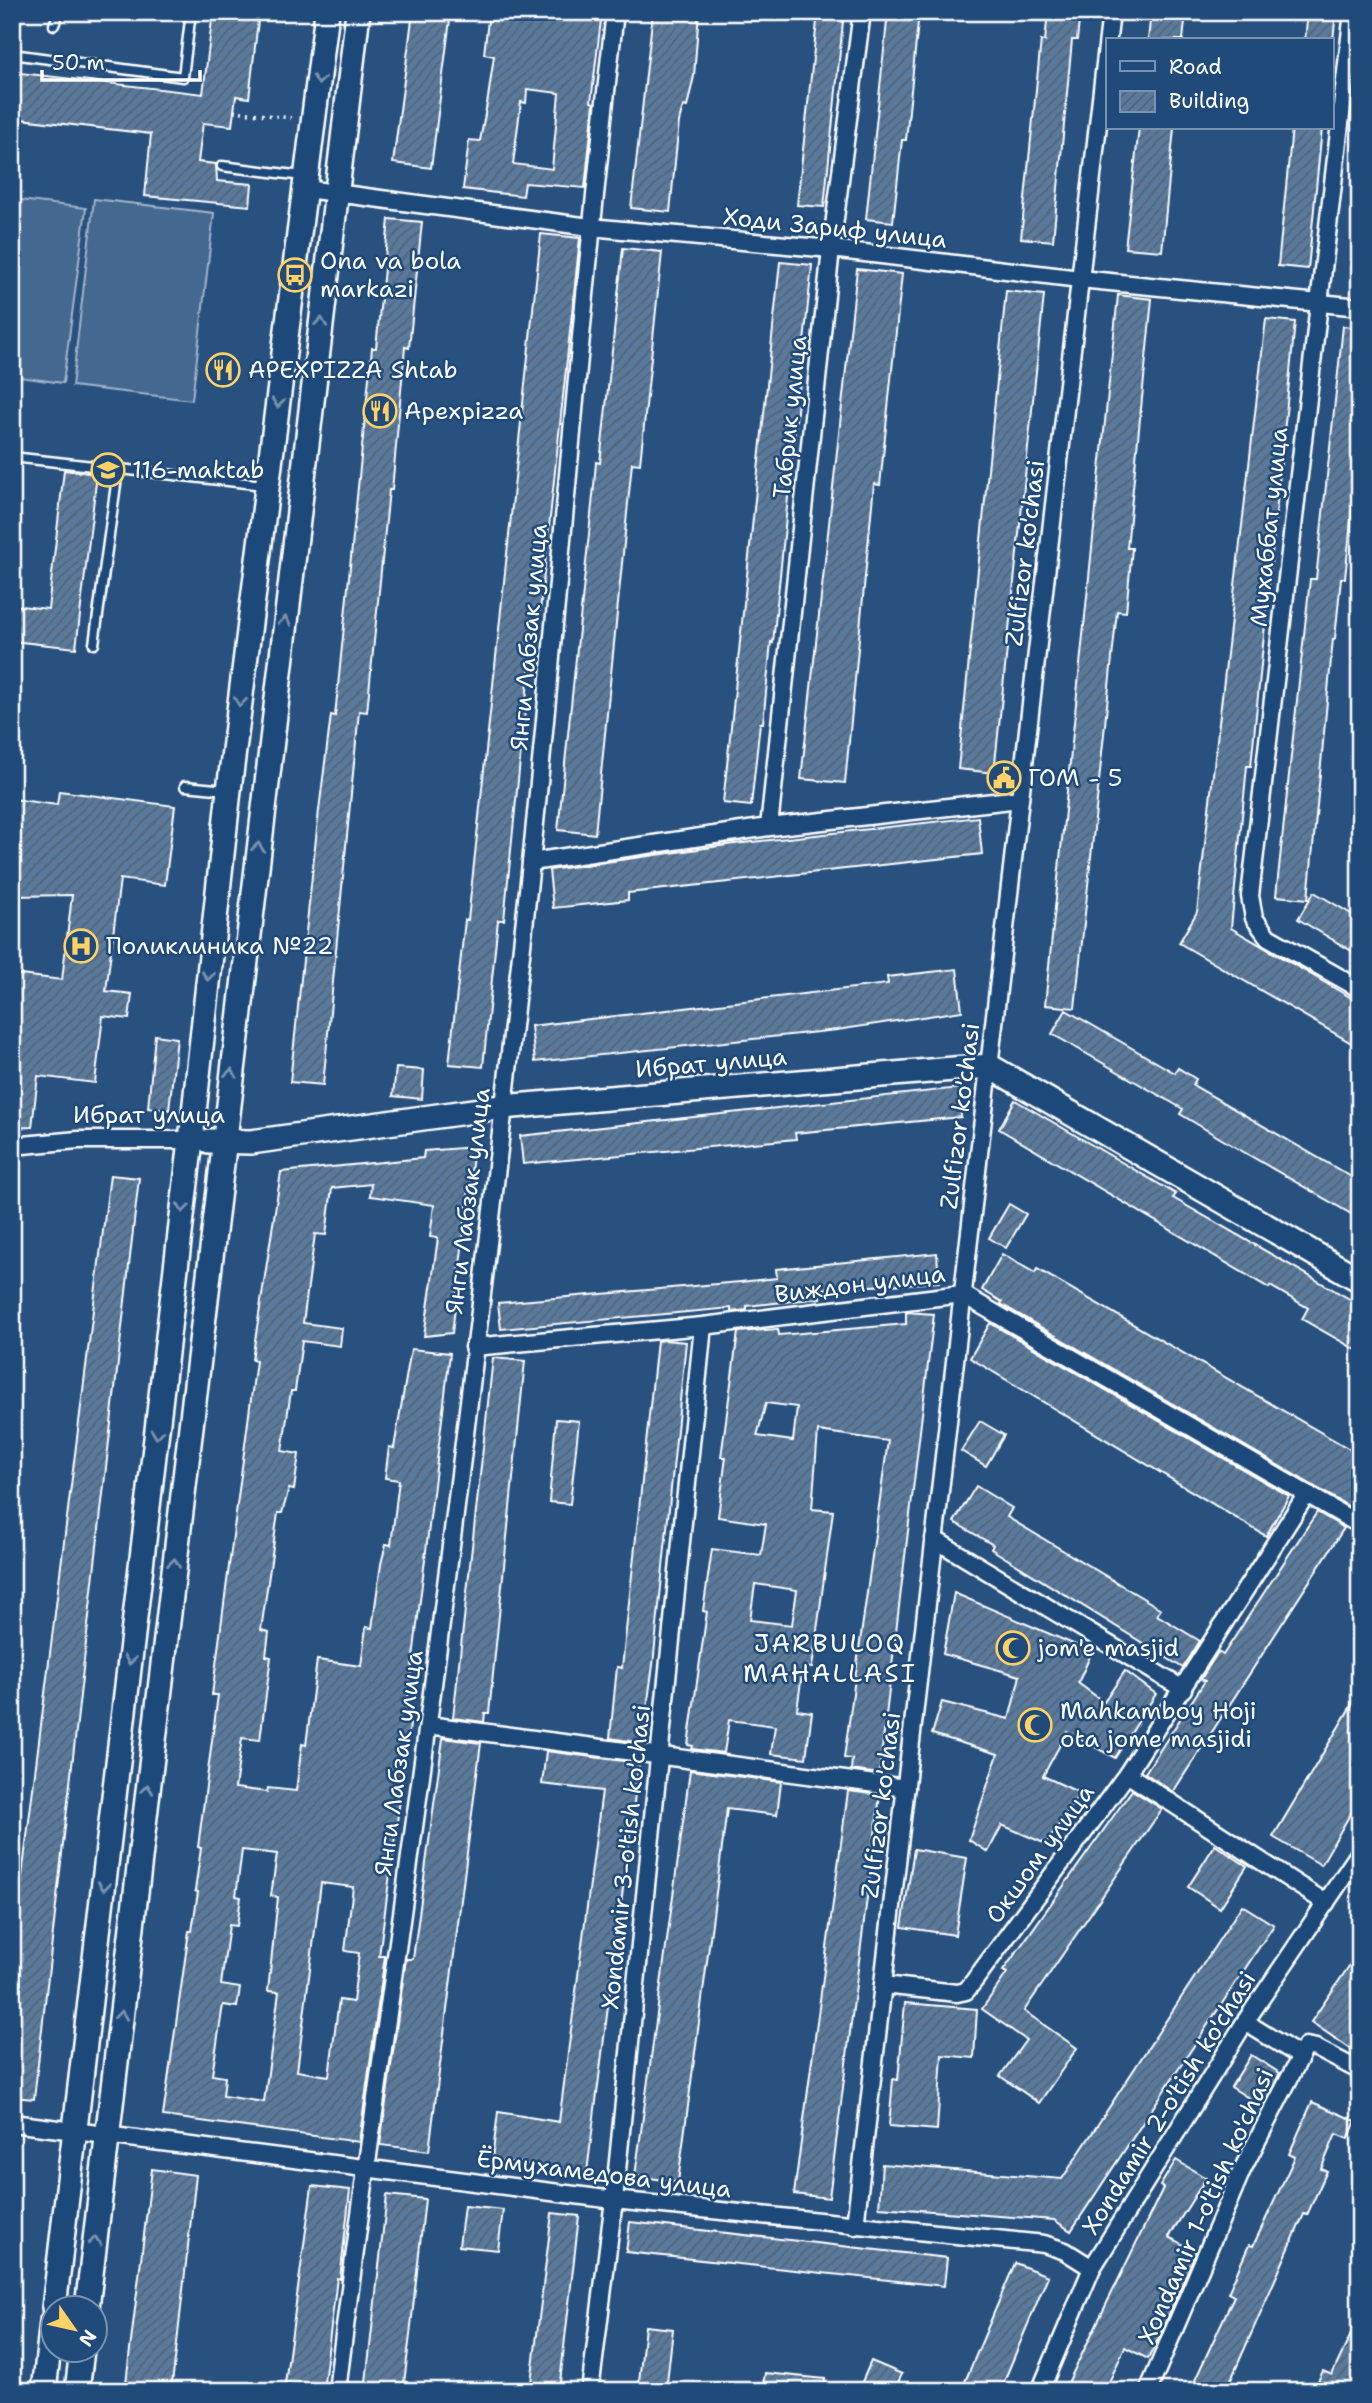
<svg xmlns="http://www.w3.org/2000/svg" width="1372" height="2403" viewBox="0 0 1372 2403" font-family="'Shantell Sans',sans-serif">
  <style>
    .pitch { fill: #446890; stroke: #a2b4c8; stroke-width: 2 }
    .building { fill: url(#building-hatch); stroke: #fff; stroke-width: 2; fill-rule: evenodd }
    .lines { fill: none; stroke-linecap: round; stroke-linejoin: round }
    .lane-casing { stroke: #fff; stroke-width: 13 }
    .street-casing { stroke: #fff; stroke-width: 21 }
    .secondary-casing { stroke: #fff; stroke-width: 28 }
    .path { stroke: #fff; stroke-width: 3.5; stroke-dasharray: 2 5; stroke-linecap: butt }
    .lane { stroke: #1f4a7a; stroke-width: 8 }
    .street { stroke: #1f4a7a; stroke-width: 16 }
    .secondary { stroke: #1f4a7a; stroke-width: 23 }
    .oneway { stroke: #7992af }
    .labels { text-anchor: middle; stroke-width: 5; stroke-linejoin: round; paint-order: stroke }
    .street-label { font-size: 24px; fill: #fff; stroke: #1f4a7a }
    .poi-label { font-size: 24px; fill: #fff; stroke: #1f4a7a; text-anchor: start }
    .neighbourhood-label { font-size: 26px; letter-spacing: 2px; fill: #fff; stroke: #1f4a7a }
  </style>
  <defs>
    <pattern id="building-hatch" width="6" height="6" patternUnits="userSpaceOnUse" patternTransform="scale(1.75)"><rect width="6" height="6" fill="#5a7a9d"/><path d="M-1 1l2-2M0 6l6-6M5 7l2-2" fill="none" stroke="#536374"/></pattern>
  </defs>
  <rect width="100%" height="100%" fill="#28517f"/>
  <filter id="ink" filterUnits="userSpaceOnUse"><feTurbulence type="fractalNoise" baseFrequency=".0143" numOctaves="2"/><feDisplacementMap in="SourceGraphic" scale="14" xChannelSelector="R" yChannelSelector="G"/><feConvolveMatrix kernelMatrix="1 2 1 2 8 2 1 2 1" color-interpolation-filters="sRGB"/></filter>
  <g filter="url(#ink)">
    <g class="pitch">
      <path d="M12,199L86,208L63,383L12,376Z"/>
      <path d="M94,199L214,213L192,400L72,386Z"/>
    </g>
    <g class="building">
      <path d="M213,12H259L249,98L236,96L232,126L203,123L198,162L216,164L217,181L252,184L250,206L145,196L151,134L12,118V72L203,94Z"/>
      <path d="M413,12H451L431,168L393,163Z"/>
      <path d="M489,12L564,18L565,12H602L591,102L594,103L585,188L525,183L523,196L463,189L469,140L480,141L488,98L494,56L484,54ZM527,89L559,93L552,169L513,164L521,102L526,103Z"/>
      <path d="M653,12H699L694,76L687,107L683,106L679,122L670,212L631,208Z"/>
      <path d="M818,12H844L824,207L797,205Z"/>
      <path d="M888,12H919L906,140H902L893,222L866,219Z"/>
      <path d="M1048,12H1080L1077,40H1072L1053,241L1021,238L1041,40L1045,41Z"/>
      <path d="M1151,12H1186L1183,40H1148Z"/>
      <path d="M1308,12H1336L1333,40H1305Z"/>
      <path d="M1139,128H1174L1162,251L1125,248Z"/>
      <path d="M1292,128H1322L1308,269L1278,266Z"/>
      <path d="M389,219L422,222L409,348L405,347L392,490H389L367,712L359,711L323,1085L290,1082L319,810L331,715L335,716L372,348H376Z"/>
      <path d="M541,234L580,238L540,611H535L504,920H498L483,1067L449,1064L465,920H468Z"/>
      <path d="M623,248L662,252L640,464L632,463L595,834L558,830L594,486L596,462L600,463Z"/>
      <path d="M780,262L812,265L773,643L771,642L763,723H760L751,806L723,803Z"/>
      <path d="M857,269L902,274L880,485L874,484L845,783L801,779Z"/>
      <path d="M1006,291L1044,295L994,773L958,769Z"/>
      <path d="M1118,295L1152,299L1127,548H1132L1126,612L1117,611L1075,1008L1045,1005Z"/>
      <path d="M1266,319L1295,322L1251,766H1247L1231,928L1360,1003V1048L1179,943L1197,912Z"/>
      <path d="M1343,326L1360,328V437L1345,578H1341L1335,639H1333L1308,899L1276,896L1310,579H1316Z"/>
      <path d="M64,470L97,474L76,648L12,641V605L48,609Z"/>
      <path d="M59,791L175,806L165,885L120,879L106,991L132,994L129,1019L103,1016L95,1083L38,1076L32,1127L12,1128V974L62,980L72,895L12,896V799L57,805Z"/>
      <path d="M978,817L982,854L628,893V900L553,908L549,870L734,844Z"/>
      <path d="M1314,892L1360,919V956L1298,919Z"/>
      <path d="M957,969L962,1011L837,1030L535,1062L531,1026L888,984L887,977Z"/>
      <path d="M1066,1010L1175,1073L1178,1068L1196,1079L1193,1085L1360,1182V1219L1235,1147L1180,1114L1183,1109L1052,1034Z"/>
      <path d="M155,1035L177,1038L169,1110L148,1108Z"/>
      <path d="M396,1068L424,1070L422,1099L393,1096Z"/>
      <path d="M959,1088L961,1117L795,1133L796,1139L523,1164L520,1136Z"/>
      <path d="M1015,1100L1176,1194L1173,1198L1360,1305V1352L1302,1319L1308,1308L1270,1286L1269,1288L999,1129Z"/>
      <path d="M474,1147L452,1333L424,1336L438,1238L430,1237L434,1205L370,1196L371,1184L332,1188L326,1235L315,1234L303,1323L342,1328L340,1346L302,1341L295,1391H291L282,1451L299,1454L294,1490L289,1489L282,1513H278L261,1630L269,1632L266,1656L271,1657L260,1740L242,1738L235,1788L267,1792L268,1788L296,1791L302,1744L306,1745L317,1660L361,1666L366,1627L372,1628L381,1564L386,1544L391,1545L399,1480L385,1478L389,1447L394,1448L411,1349L450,1353L406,1716L411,1717L379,1956H385L359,2142L163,2116L189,1931H192L198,1892L195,1891L201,1848L198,1847L218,1695H212L256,1361L252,1360L281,1172L423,1158L424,1151ZM242,1850L277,1854L271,1896L278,1897L268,1991L279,1992L264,2102L223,2096L225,2077L212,2075L223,2005L237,2007L240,1988L221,1985L229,1925L237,1926L241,1897L236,1896ZM321,1883L353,1887L345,1951L359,1953L353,2002L339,2000L329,2076L297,2071Z"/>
      <path d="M110,1175L139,1178L34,2099L12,2097V1956Z"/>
      <path d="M1009,1204L1026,1214L1006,1248L989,1238Z"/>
      <path d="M937,1253L939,1282L820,1289V1298L747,1306V1310L731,1312V1308L501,1329L498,1303L740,1282L777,1278L776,1269Z"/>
      <path d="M1002,1254L1035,1273L1037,1269L1360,1455V1513L1001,1304L1002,1302L982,1290Z"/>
      <path d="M906,1312L934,1314L879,1774L851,1770L852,1759L844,1758L888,1441L818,1431L812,1509L833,1511L812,1668L803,1667L797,1710L812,1712L806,1758L771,1754L775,1726L729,1720L724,1753L692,1749L693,1746L688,1745L707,1612L703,1611L712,1549L761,1555L766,1524L718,1517L726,1457H721L738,1332L778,1329L779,1335L906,1324ZM766,1403L797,1407L793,1441L757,1436ZM755,1584L797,1590L792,1625L750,1620Z"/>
      <path d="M990,1323L1289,1496L1266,1536L970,1358Z"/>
      <path d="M664,1340L686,1342L653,1665L642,1743L610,1738L617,1667L622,1668L657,1341Z"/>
      <path d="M493,1358L525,1361L489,1713H485L484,1722L453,1718Z"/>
      <path d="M556,1419L579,1421L570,1504L549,1502Z"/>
      <path d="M980,1421L1004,1435L986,1466L961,1451Z"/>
      <path d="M976,1486L1012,1508L1007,1517L1161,1609L1157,1615L1200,1641L1183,1668L991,1549L993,1545L954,1522Z"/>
      <path d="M1317,1512L1344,1528L1173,1792L1145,1773L1205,1681L1201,1679L1218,1652L1223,1655Z"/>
      <path d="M954,1593L1092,1652L1078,1683L1104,1702L1125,1671L1156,1694L1115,1758L1067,1732L1043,1776L1080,1793L1046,1844L1002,1825L988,1852L969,1840L998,1754L932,1734L942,1702L1009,1719L1020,1676L943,1654Z"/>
      <path d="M1360,1691V1797L1321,1865L1273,1837Z"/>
      <path d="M443,1738L481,1743L429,2151L380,2145L406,1959H413Z"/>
      <path d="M546,1751L639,1763L587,2172L492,2160L498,2112L559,2122L602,1791L542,1784Z"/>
      <path d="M690,1770L781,1782L777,1815L727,1809L678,2182L635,2176Z"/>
      <path d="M1132,1790L1162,1809L1024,2011L1077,2048L1039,2103L1000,2076L1026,2040L982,2009L1007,1973L1003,1971Z"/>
      <path d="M848,1791L880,1795L829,2198L794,2194Z"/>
      <path d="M1215,1845L1247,1866L1220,1908L1188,1887Z"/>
      <path d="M914,1849L967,1858L955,1935L902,1927Z"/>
      <path d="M1242,1905L1274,1925L1071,2231L1054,2220L879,2207L882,2164L1062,2179Z"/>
      <path d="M1360,1950V2036L1351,2049L1311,2022Z"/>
      <path d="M905,2003L977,2009L974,2058L942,2055L937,2130L889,2126L893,2079L898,2080Z"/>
      <path d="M1251,2055L1280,2073L1263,2107L1231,2087Z"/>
      <path d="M1312,2102L1356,2121L1348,2139L1336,2134L1321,2169L1327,2171L1307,2215L1304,2214L1226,2391H1190L1234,2296L1228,2293L1249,2245L1253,2246L1295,2157L1289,2154Z"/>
      <path d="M1176,2160L1206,2178L1169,2237L1196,2252L1160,2335L1148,2359L1125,2347L1105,2391H1064L1163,2188L1160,2186Z"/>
      <path d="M152,2169L196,2175L176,2352L171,2391H125Z"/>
      <path d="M312,2186L350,2190L340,2279L337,2278L323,2391H284Z"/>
      <path d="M387,2195L425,2199L410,2335L403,2391H365Z"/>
      <path d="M464,2206L503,2210L498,2250L459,2246Z"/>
      <path d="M552,2213L579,2216L559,2391H530Z"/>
      <path d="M630,2222L947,2258L944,2286L626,2252Z"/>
      <path d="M1015,2263L1048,2276L1000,2391H961Z"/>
      <path d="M1360,2315L1357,2387L1360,2391H1313L1323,2371L1332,2375Z"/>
      <path d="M645,2326L673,2329L666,2391H638Z"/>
      <path d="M871,2361L902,2374L894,2391H858Z"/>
      <path d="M765,2373L825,2379L824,2391H762Z"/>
    </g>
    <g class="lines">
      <defs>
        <g id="lane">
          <path d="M54,25L59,12"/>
          <path d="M12,54L183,77L191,12"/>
          <path d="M222,166L303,176"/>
          <path d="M12,457L264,485"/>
          <path d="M94,644L118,470"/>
          <path d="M185,786L226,790"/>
        </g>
        <g id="street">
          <path d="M1353,12L1250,896L1254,918L1268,937L1360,989"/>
          <path d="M306,189L590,227L831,249L1080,279L1360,307"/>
          <path d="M769,827L831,249L862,12"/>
          <path d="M531,862L769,827L1020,799"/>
          <path d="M12,1146L78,1140H191"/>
          <path d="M473,1347L703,1326L962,1294L1360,1525"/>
          <path d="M934,1539L1183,1689"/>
          <path d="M428,1725L906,1788"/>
          <path d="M1127,1774L1326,1903"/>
          <path d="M883,1985L957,1993L966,1991L974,1981L1127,1774L1306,1495"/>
          <path d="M1245,2022L1300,2056"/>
          <path d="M12,2123L614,2200L1044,2244L1065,2251L1092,2268"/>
          <path d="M855,2226L1111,12"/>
          <path d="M337,2391C364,2168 399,1946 428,1723C466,1437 500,1150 531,863C560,579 582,295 615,12"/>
          <path d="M590,2391L614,2200L703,1326"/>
          <path d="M1040,2391L1092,2268L1245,2022L1360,1852"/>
          <path d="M1148,2391L1242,2170L1306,2046L1316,2048L1360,2071"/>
        </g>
        <g id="secondary">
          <path d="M209,1141L251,1142L502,1107L989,1066L1360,1280"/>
          <path d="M54,2308L191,1140L229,790L327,12"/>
          <path d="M87,2308L358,12"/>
          <path d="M44,2391L52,2321"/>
          <path d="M77,2391L82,2350"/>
        </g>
      </defs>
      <use href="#lane" class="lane-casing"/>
      <use href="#street" class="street-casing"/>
      <use href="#secondary" class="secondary-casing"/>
      <path class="path" d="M234,111L291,118"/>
      <use href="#lane" class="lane"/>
      <use href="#street" class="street"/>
      <use href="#secondary" class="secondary"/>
    </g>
    <defs><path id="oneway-chevron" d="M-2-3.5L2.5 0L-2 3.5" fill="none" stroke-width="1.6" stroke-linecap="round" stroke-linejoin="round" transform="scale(1.75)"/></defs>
    <g class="oneway">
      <use href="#oneway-chevron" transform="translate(319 80) rotate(97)"/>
      <use href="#oneway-chevron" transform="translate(321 322) rotate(-83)"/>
      <use href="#oneway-chevron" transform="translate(278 403) rotate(97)"/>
      <use href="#oneway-chevron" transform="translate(285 621) rotate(-83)"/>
      <use href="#oneway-chevron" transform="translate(240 702) rotate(97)"/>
      <use href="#oneway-chevron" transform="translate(258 847) rotate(-83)"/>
      <use href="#oneway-chevron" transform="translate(208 976) rotate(97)"/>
      <use href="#oneway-chevron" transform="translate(231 1073) rotate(-83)"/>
      <use href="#oneway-chevron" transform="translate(183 1208) rotate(97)"/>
      <use href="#oneway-chevron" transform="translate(157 1434) rotate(97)"/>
      <use href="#oneway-chevron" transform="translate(174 1563) rotate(-83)"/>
      <use href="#oneway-chevron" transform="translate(130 1660) rotate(97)"/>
      <use href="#oneway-chevron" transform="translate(147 1789) rotate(-83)"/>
      <use href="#oneway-chevron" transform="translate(104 1886) rotate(97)"/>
      <use href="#oneway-chevron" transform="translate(121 2015) rotate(-83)"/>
      <use href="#oneway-chevron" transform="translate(95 2241) rotate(-83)"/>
    </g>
  </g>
  <defs>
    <symbol id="bus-ring" viewBox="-11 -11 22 22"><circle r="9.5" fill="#1f4a7a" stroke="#ffd166" stroke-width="1.5"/><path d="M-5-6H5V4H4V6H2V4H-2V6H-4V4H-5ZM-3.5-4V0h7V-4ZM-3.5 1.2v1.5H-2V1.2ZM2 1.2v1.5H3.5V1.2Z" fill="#ffd166"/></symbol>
    <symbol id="restaurant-ring" viewBox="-11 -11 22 22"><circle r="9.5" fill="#1f4a7a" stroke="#ffd166" stroke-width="1.5"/><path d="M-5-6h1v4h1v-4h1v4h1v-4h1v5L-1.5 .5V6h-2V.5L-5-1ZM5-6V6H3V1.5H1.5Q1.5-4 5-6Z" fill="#ffd166"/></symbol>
    <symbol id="school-ring" viewBox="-11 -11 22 22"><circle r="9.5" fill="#1f4a7a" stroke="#ffd166" stroke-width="1.5"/><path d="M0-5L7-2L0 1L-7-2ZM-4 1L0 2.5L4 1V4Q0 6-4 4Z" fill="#ffd166"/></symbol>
    <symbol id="civic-ring" viewBox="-11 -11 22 22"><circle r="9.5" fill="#1f4a7a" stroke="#ffd166" stroke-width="1.5"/><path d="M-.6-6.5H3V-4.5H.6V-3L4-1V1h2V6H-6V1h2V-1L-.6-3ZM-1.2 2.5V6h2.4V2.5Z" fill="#ffd166"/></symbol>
    <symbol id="hospital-ring" viewBox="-11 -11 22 22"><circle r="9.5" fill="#1f4a7a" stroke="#ffd166" stroke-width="1.5"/><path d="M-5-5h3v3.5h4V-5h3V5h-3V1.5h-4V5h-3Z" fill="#ffd166"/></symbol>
    <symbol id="mosque-ring" viewBox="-11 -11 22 22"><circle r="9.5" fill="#1f4a7a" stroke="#ffd166" stroke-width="1.5"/><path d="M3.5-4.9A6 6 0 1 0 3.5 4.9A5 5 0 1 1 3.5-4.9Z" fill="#ffd166"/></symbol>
  </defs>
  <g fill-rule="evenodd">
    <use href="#bus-ring" x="276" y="256" width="38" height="38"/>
    <use href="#restaurant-ring" x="204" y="351" width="38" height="38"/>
    <use href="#restaurant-ring" x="361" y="392" width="38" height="38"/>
    <use href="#school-ring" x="89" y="451" width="38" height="38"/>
    <use href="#civic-ring" x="985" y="759" width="38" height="38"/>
    <use href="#hospital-ring" x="62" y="927" width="38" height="38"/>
    <use href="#mosque-ring" x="994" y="1629" width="38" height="38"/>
    <use href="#mosque-ring" x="1016" y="1706" width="38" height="38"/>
  </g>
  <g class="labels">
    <g class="street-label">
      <text transform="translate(835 228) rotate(6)" y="8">Ходи Зариф улица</text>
      <text transform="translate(790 417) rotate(-84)" y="8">Табрик улица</text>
      <text transform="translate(1269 527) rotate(-84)" y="8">Мухаббат улица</text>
      <text transform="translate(1025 553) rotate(-83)" y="8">Zulfizor ko'chasi</text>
      <text transform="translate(529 637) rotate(-85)" y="8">Янги Лабзак улица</text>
      <text transform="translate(711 1063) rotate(-5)" y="8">Ибрат улица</text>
      <text x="149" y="1123">Ибрат улица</text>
      <text transform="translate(960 1116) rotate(-83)" y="8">Zulfizor ko'chasi</text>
      <text transform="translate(468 1201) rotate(-83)" y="8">Янги Лабзак улица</text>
      <text transform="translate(860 1284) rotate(-7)" y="8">Виждон улица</text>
      <text transform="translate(399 1763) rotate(-82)" y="8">Янги Лабзак улица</text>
      <text transform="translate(881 1805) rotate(-83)" y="8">Zulfizor ko'chasi</text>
      <text transform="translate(1040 1854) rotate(-54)" y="8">Окшом улица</text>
      <text transform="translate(626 1857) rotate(-84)" y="8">Xondamir 3-o'tish ko'chasi</text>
      <text transform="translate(1169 2103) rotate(-58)" y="8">Xondamir 2-o'tish ko'chasi</text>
      <text transform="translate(604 2174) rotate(7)" y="8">Ёрмухамедова улица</text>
      <text transform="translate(1206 2206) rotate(-66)" y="8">Xondamir 1-o'tish ko'chasi</text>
    </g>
    <g class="poi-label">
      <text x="320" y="269">Ona va bola<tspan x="320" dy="28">markazi</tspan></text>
      <text x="248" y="378">APEXPIZZA Shtab</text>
      <text x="404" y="419">Apexpizza</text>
      <text x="132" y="478">116-maktab</text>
      <text x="1028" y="786">ГОМ - 5</text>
      <text x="106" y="954">Поликлиника №22</text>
      <text x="1038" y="1656">jom'e masjid</text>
      <text x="1060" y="1719">Mahkamboy Hoji<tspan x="1060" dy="28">ota jome masjidi</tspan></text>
    </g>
    <g class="neighbourhood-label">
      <text x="830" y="1652">JARBULOQ<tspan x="830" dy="30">MAHALLASI</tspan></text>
    </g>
  </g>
  <rect width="1372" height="2403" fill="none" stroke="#1f4a7a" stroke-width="42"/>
  <rect x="21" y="21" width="1330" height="2361" fill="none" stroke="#fff" stroke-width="2.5" filter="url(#ink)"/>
  <rect x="1106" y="38" width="228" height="91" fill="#1f4a7a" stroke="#7992af" stroke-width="2"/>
  <rect x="1120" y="61" width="35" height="10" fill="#1f4a7a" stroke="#7992af" stroke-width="2"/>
  <text x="1169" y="74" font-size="21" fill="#ffffff">Road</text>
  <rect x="1120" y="91" width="35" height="21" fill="url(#building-hatch)" stroke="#7992af" stroke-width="2"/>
  <text x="1169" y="108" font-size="21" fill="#ffffff">Building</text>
  <g transform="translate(74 2329) rotate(124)"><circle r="33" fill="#1f4a7a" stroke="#7992af" stroke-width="2"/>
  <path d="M0-5L12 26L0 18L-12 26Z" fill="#ffd166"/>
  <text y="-10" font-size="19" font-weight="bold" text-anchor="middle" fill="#ffffff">N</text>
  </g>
  <path d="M42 70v10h158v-10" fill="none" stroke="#ffffff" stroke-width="3.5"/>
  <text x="52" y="70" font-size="21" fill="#ffffff" stroke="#1f4a7a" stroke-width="5" paint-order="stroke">50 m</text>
</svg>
